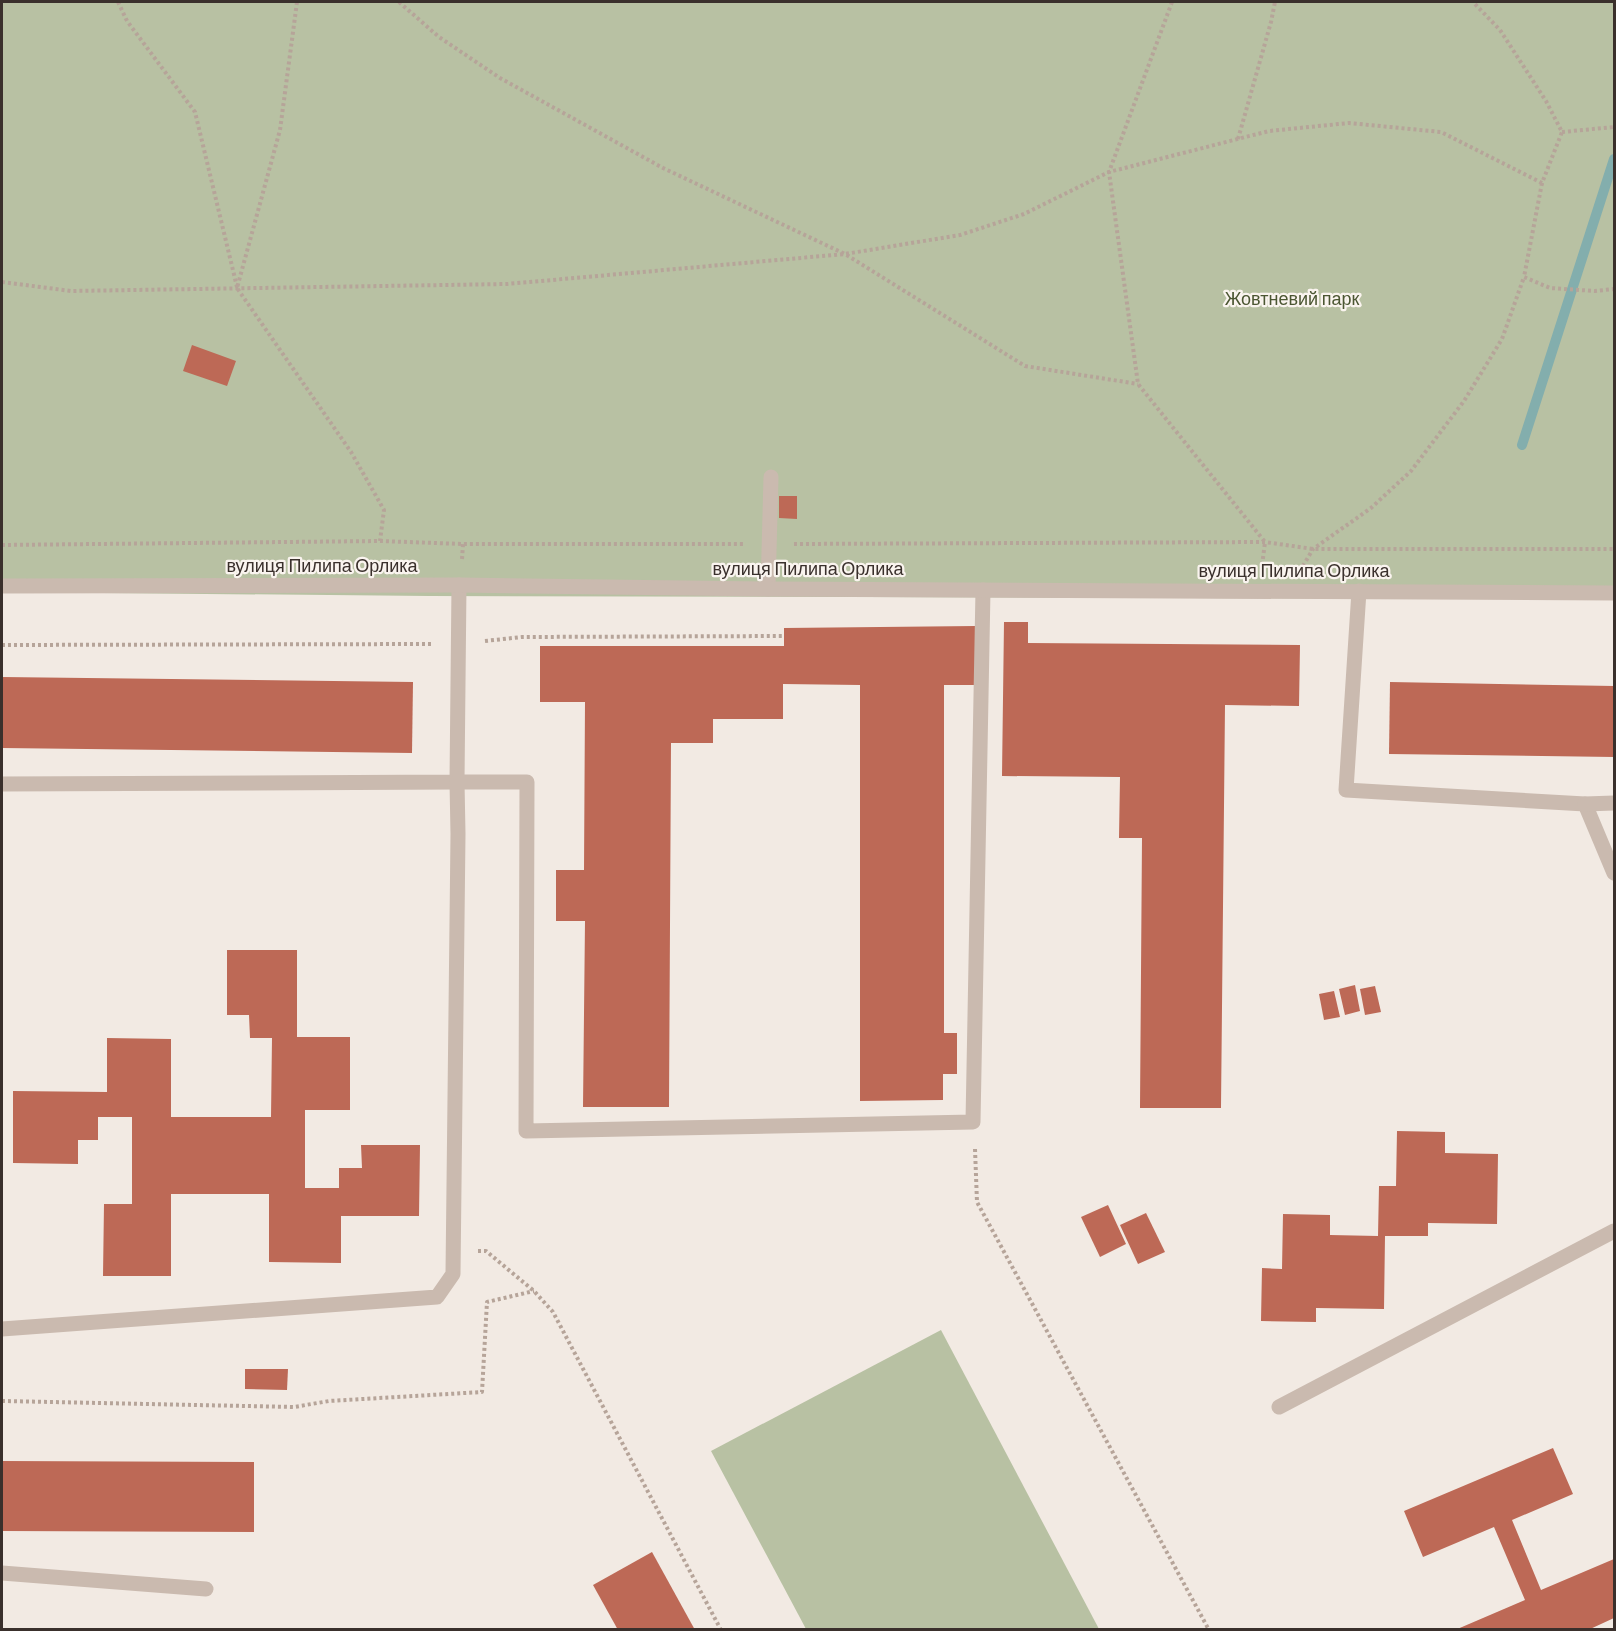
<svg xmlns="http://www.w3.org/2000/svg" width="1616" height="1631" viewBox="0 0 1616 1631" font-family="Barlow,sans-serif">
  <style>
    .green { fill: #b8c1a3 }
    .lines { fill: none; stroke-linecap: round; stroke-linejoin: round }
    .stream { stroke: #83aead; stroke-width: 10 }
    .building { fill: #bd6956 }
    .path { stroke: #b6a499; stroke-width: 4; stroke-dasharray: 3 3; stroke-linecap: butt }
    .service { stroke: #cabaaf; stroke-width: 15 }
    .minor { stroke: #cabaaf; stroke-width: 15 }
    .labels { text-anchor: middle; stroke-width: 4.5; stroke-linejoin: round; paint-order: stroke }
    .park-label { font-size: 18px; fill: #4b5632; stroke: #faf4ef }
    .street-label { font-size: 18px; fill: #3a302c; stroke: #faf4ef }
  </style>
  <rect width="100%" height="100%" fill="#f2eae3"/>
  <g class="green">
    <path d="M2,2H1614V599L429,596L2,592Z"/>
    <path d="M941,1330L1099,1629H806L711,1451Z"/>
  </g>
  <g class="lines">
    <path class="stream" d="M1522,445L1614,159"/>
  </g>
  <g class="building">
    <path d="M192,345L236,361L227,386L183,371Z"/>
    <path d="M779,496H797V519L779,518Z"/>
    <path d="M1004,622H1028V643L1300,645L1299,706L1225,705L1221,1108H1140L1142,838H1119L1120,777L1002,776Z"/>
    <path d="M976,626V685H944V1033H957V1074H943V1100L860,1101V685L783,684V719H713V743H671L669,1107H583L585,921H556V870H584L585,702H540V646H784V628Z"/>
    <path d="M2,677L413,682L412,753L2,748Z"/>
    <path d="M1390,682L1614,686V757L1389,754Z"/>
    <path d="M227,950H297V1037H350V1110H305V1188H339V1168H362L361,1145H420L419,1216H341V1263L269,1262V1194H171V1276H103L104,1204H132V1117H98V1140H78V1164L13,1163V1091L107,1092V1038L171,1039V1117H271L272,1038H250L249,1015H227Z"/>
    <path d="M1355,985L1360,1011L1345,1015L1339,989Z"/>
    <path d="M1375,986L1381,1012L1365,1015L1360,989Z"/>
    <path d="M1334,991L1340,1017L1324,1020L1319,994Z"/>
    <path d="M1397,1131L1445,1132V1153L1498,1154L1497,1224L1428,1223V1236H1385L1384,1309L1316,1308V1322L1261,1321L1262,1268L1282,1269L1283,1214L1330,1215V1235L1378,1236L1379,1186H1396Z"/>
    <path d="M1108,1205L1126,1244L1100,1257L1081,1217Z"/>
    <path d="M1146,1213L1165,1252L1138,1264L1120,1225Z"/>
    <path d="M245,1369H288L287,1390L245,1389Z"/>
    <path d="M1553,1448L1573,1494L1512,1520L1541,1590L1614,1559V1618L1588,1630H1455L1525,1600L1494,1527L1423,1557L1404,1511Z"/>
    <path d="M2,1461L254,1462V1532L2,1531Z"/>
    <path d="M652,1552L695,1630H618L593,1585Z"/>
  </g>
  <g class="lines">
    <g class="path">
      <path d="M118,2L127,21L195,112L237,287"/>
      <path d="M297,2L280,130L237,288L351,452L384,510L380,541"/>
      <path d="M399,2L439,37L500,78L663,168L845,254L1025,366L1138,384"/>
      <path d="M1172,2L1109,172L1138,384L1265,542L1262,566"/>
      <path d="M1562,132L1614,127"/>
      <path d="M1238,139L1271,22L1275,2"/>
      <path d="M1542,183L1524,277L1550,288L1595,291L1614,289"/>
      <path d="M2,282L71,291L507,284L845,254L960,235L1024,214L1109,172L1269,131L1349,123L1441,132L1542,183L1562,132L1546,101L1500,30L1473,2"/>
      <path d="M794,544L1265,542L1313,549H1614"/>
      <path d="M2,545L380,541L463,544H744"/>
      <path d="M462,559L463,544"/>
      <path d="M1303,566L1313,549L1371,508L1411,471L1464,401L1502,339L1524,277"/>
      <path d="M485,641L522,637L784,636"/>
      <path d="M2,645L433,644"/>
      <path d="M975,1149L977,1202L1209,1630"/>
      <path d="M478,1251H486L534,1291L553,1312L721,1630"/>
      <path d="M2,1401L294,1407L329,1401L482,1392L487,1302L534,1291"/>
    </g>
    <g class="service">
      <path d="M768,589L771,477"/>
      <path d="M1359,591L1346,790L1585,804L1614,873"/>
      <path d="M2,784L457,782L459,585"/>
      <path d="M1585,804L1614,803"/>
      <path d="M2,1329L437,1297L453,1274L458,834L457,782H527L526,1131L973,1122L983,590"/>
      <path d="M1279,1407L1614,1231"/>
      <path d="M2,1573L206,1589"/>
    </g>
    <path class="minor" d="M2,586L459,585L768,589L1614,593"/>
  </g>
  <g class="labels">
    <g class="park-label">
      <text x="1292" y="305">Жовтневий парк</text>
    </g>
    <g class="street-label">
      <text x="322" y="572">вулиця Пилипа Орлика</text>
      <text x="808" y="575">вулиця Пилипа Орлика</text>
      <text x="1294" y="577">вулиця Пилипа Орлика</text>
    </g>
  </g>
  <rect width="1616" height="1631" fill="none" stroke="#3a302c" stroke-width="6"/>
</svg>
